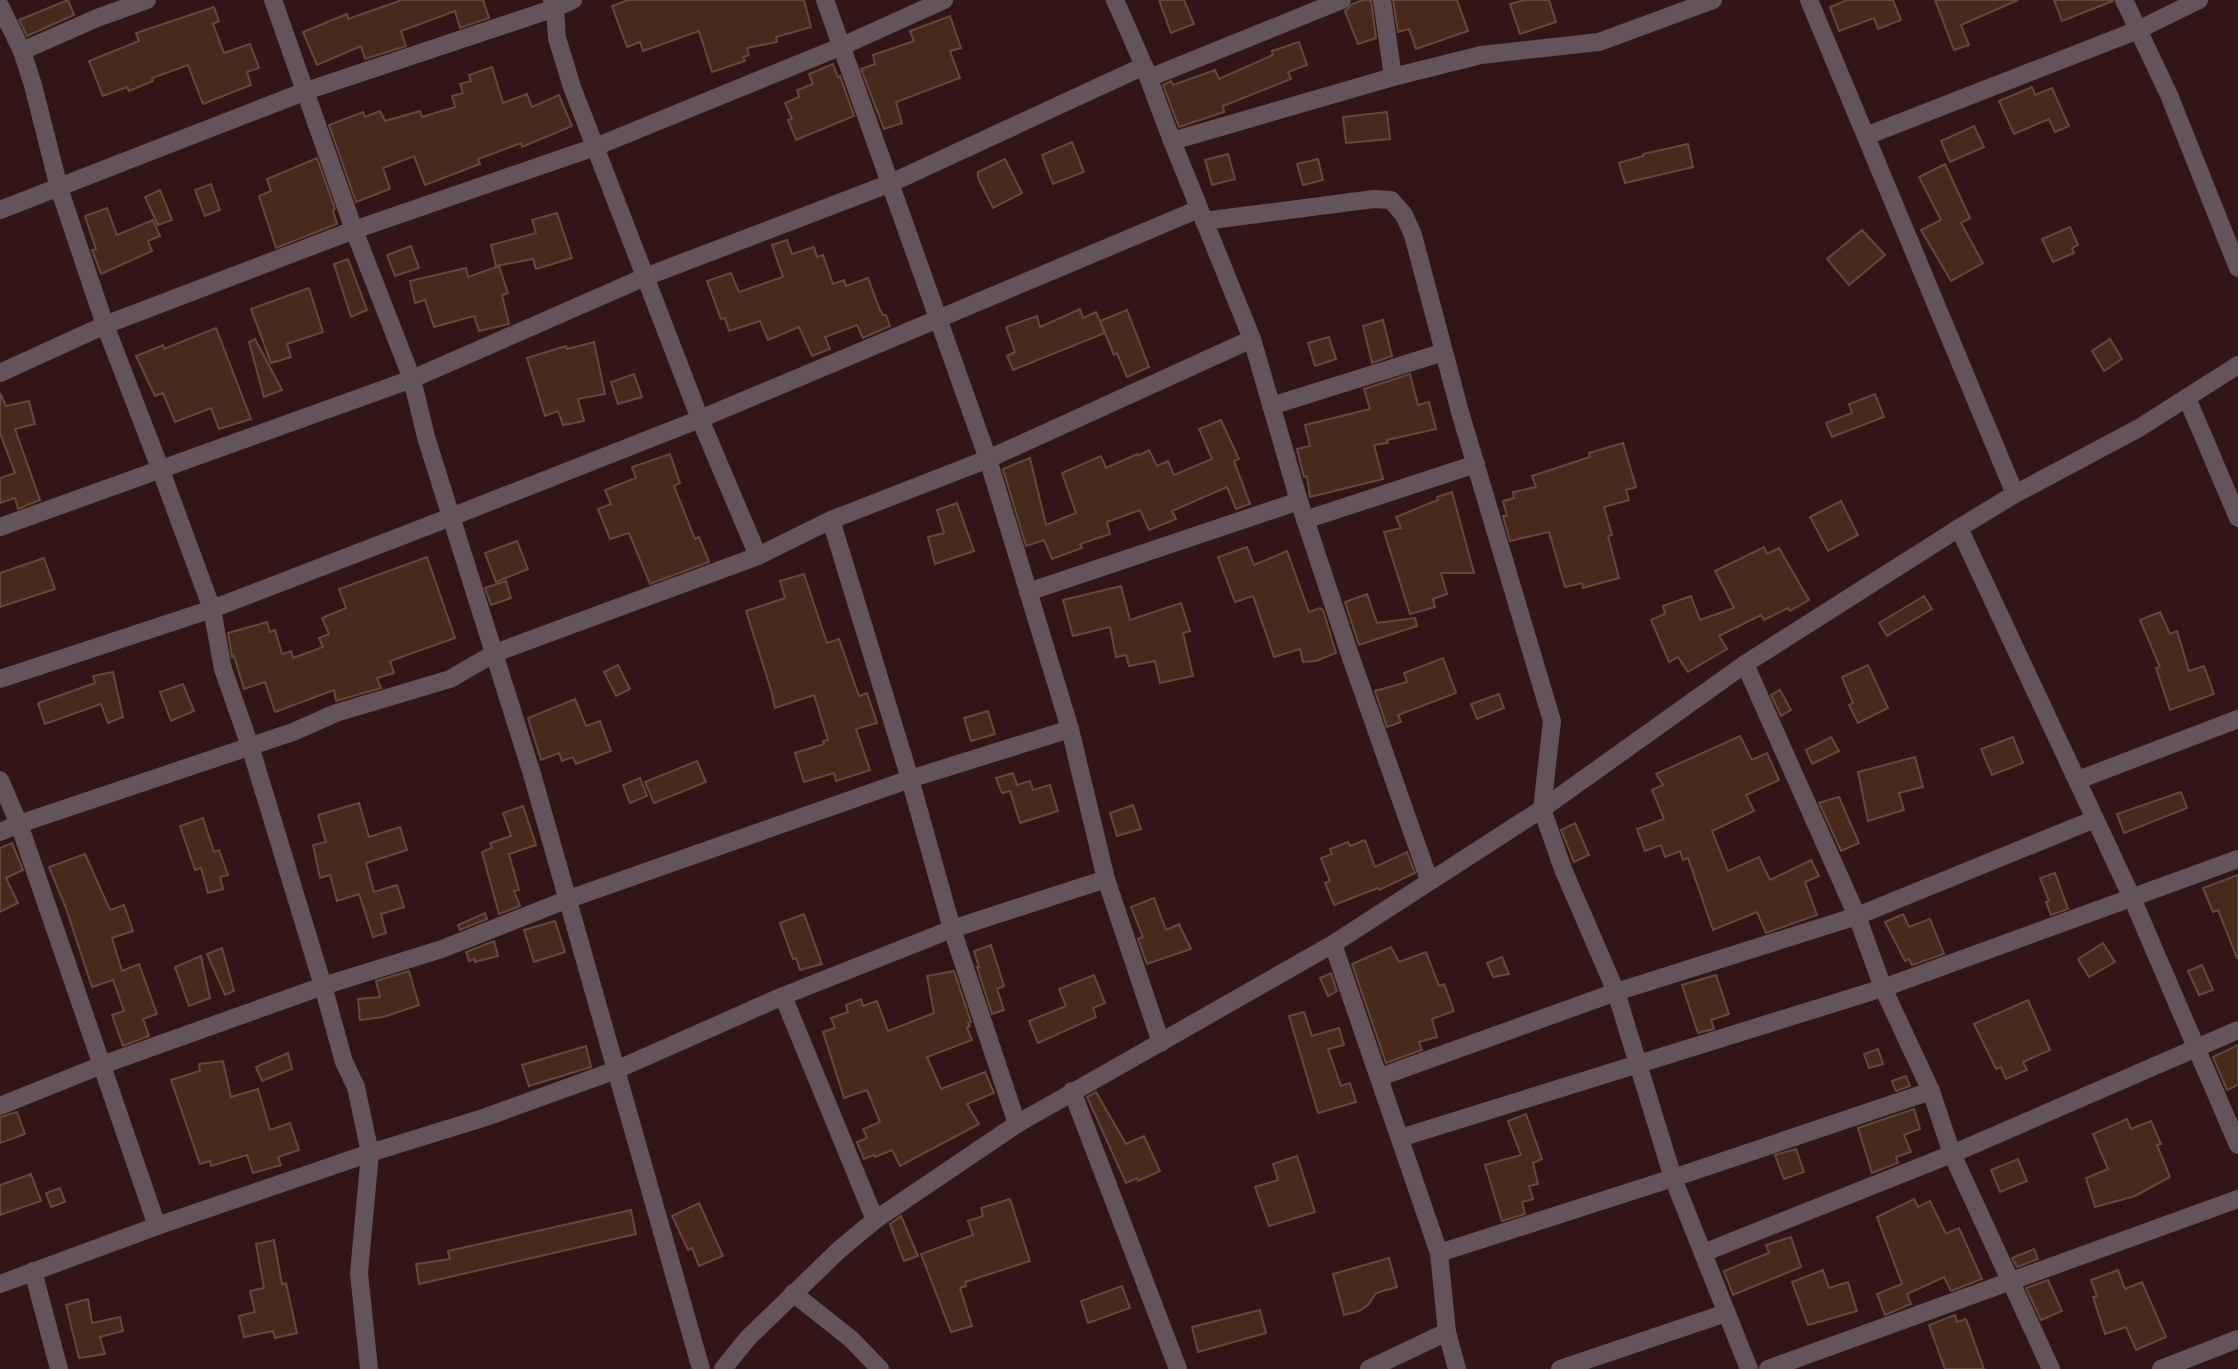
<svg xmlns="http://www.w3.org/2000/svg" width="2238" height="1369" viewBox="0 0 2238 1369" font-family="Montserrat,sans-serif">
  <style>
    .building { fill: #462b1d; stroke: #65483a; stroke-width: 2 }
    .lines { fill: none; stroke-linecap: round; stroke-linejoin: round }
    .minor { stroke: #62545a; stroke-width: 18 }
  </style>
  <rect width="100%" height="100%" fill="#321617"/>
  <g class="building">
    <path d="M68,0L74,15L27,36L19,20Z"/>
    <path d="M402,0H483L489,18L460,28L455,11L401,31L406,46L365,59L361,46L317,65L303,32L347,14L348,19Z"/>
    <path d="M628,0H804L811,27L776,37L777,42L747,48L749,55L743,57L745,61L712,72L699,31L643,51L640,42L627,47L612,6Z"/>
    <path d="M1159,0H1184L1194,24L1171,33Z"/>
    <path d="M1363,0H1371L1376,38L1358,44L1345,11L1352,4Z"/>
    <path d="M1393,0H1457L1468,31L1416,49L1409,29L1398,32Z"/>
    <path d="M1524,0H1549L1556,22L1520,34L1510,4Z"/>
    <path d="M1847,0H1893L1901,20L1878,29L1874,18L1839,31L1830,7Z"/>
    <path d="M1935,0H2018L1961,25L1969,45L1954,50Z"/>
    <path d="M2054,0H2113V1L2062,21Z"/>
    <path d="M214,7L219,21L213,24L224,53L250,44L259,68L247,72L251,85L203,104L188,65L152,78L153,81L129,91L127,87L103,96L89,61L139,41L136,33Z"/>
    <path d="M950,16L961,48L950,51L960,78L896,102L902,123L884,129L861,69L875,64L873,55L914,41L910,31Z"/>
    <path d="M1299,42L1307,65L1288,72L1291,79L1223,106L1224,112L1179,127L1163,85L1171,81L1173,85L1215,70L1219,79L1273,55L1272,51Z"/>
    <path d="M833,64L838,77L840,76L854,116L796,140L788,120L792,119L785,103L799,97L797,90L813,84L809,74Z"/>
    <path d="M492,67L503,103L527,94L532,107L559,95L572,126L522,147L521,143L478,159L480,164L425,185L414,156L383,168L390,189L356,202L329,125L363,112L365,117L380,111L385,121L420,111L422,117L455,107L452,96L463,93L460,84L471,81L469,75Z"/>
    <path d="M2032,87L2035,95L2052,88L2069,126L2055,132L2049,119L2014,134L1999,101Z"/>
    <path d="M1387,112L1390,139L1346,143L1343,117Z"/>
    <path d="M1974,126L1984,147L1950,162L1941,141Z"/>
    <path d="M1072,142L1084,172L1053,184L1042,155Z"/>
    <path d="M1688,144L1693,167L1625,183L1619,163L1643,156V154Z"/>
    <path d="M1228,154L1235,179L1212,185L1205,160Z"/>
    <path d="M317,158L335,209L333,210L337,224L276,248L259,196L271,191L267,179Z"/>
    <path d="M1005,159L1022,193L993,208L978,178V172Z"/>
    <path d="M1318,159L1323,180L1303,185L1297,164Z"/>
    <path d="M1945,164L1970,218L1961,223L1983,263L1951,281L1921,230L1941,220L1919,177Z"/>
    <path d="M211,184L220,210L205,216L195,190Z"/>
    <path d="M160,190L172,220L158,225L145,197Z"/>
    <path d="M107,208L117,235L153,220L160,236L148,241L152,251L101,274L92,250L96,249L85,216Z"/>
    <path d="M557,213L572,258L536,269L533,259L496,266L491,245L536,233L532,220Z"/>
    <path d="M2070,227L2078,245L2072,248L2074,253L2053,262L2042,239Z"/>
    <path d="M1862,230L1885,255L1849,285L1827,259Z"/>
    <path d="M787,240L792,254L814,247L817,257L823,255L833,284L844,280L846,286L868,278L880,310L883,315H886L890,326L863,338L857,325L825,337L830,349L812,356L799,327L768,340L760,321L729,331L725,318L721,319L707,281L731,273L739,292L783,277L772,245Z"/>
    <path d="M411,246L419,268L395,276L387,255Z"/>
    <path d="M348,259L367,310L351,317L334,264Z"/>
    <path d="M499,266L508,293L502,295L509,324L479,331L474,316L434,327L425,300L415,303L410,281L466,268L468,277Z"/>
    <path d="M309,288L323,332L287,344L291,357L271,363L251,309Z"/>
    <path d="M1080,309L1083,318L1096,312L1105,333L1013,370L1007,356L1015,352L1006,327L1037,316L1040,327Z"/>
    <path d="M1127,310L1149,367L1127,377L1117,353L1114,355L1100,321Z"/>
    <path d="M1383,320L1392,356L1372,363L1363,326Z"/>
    <path d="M216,328L251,419L219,429L211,408L175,422L163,393L155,396L136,356L163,345L164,349Z"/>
    <path d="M1329,337L1336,359L1315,366L1308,343Z"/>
    <path d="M255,339L282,390L264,397L249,342Z"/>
    <path d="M2110,339L2122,359L2104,371L2092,351Z"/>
    <path d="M594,342L605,394L578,399L584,421L563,425L558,411L545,416L527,358L566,346L567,349Z"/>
    <path d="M634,374L642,397L618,404L611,382Z"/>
    <path d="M1410,374L1418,405L1429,402L1436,429L1387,440L1388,443L1374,445L1383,479L1310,497L1307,476L1304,477L1297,449L1310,446L1305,425L1370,409L1364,389Z"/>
    <path d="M0,393L6,406L29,401L35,424L15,429L40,500L18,509L15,498L0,503V478L15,473L0,433Z"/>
    <path d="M1875,394L1884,417L1832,437L1826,423L1852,413L1849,404Z"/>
    <path d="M1221,420L1239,459L1234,461L1250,504L1236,509L1227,487L1172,511L1176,519L1149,530L1140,510L1107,522L1110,534L1080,544L1082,548L1052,559L1044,540L1026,546L1003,469L1030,458L1046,525L1076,513L1062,473L1101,456L1106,468L1137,454L1138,456L1149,450L1157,466L1168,461L1174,475L1212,459L1199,429Z"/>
    <path d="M1623,443L1636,487L1626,490L1629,500L1604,507L1612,535L1608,536L1619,578L1583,588L1582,583L1565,587L1549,532L1510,541L1503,516H1507L1503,501L1514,498L1513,492L1536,487L1532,476L1590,457L1589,453Z"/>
    <path d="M670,454L680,483L674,486L695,539L699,537L709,562L650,584L629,533L610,539L598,509L611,504L605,490L636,478L632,467Z"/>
    <path d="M1452,492L1474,573H1441L1447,594L1433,599L1435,607L1410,614L1384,532L1401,528L1396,517L1438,500L1437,497Z"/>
    <path d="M1841,501L1858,535L1828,551L1810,517Z"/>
    <path d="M957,503L974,551L935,564L928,537L944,533L937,510Z"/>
    <path d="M517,541L528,569L496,582L485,553Z"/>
    <path d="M1247,547L1254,565L1287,551L1309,612L1320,608L1323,610L1336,653L1316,661L1303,662L1300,649L1274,657L1253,596L1235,602L1218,557Z"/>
    <path d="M1764,547L1767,554L1779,548L1809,600L1790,611L1788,608L1764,620L1761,615L1719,636L1727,649L1688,672L1678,657L1669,662L1651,620L1665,614L1663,606L1691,596L1700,620L1734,608L1715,571Z"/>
    <path d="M427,557L455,638L390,661L394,673L377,678L381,688L336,701L334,690L275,712L265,682L244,689L234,656L232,657L228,633L267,622L270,632L275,630L282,654L291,651L293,658L323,647L319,638L329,634L322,618L346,608L339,589Z"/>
    <path d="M44,558L55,589L0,607V573Z"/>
    <path d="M804,574L827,643L839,639L859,696L867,693L877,723L856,729L870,770L836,781L834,773L804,782L795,753L824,744L823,741L828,740L814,695L775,708L771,690L746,611L785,598L780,581Z"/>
    <path d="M506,581L511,598L491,605L485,588Z"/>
    <path d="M1121,586L1130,620L1181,603L1190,631L1183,633L1193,676L1160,683L1155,661L1129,666L1126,655L1116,657L1110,627L1073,636L1063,600Z"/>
    <path d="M1367,594L1377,623L1415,618L1417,626L1359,645L1345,602Z"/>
    <path d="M1924,596L1932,609L1887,636L1879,623Z"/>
    <path d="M2160,612L2170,634L2177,631L2189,671L2204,666L2214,694L2170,710L2156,668L2160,667L2140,620Z"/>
    <path d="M1443,658L1456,693L1398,715L1401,722L1387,727L1375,691L1407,682L1404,673Z"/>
    <path d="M618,665L630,689L616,696L604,672Z"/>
    <path d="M1868,665L1888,708L1858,723L1849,705L1853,703L1842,677Z"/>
    <path d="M113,672L123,717L108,723L101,704L45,724L38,703L95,683L93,676Z"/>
    <path d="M183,684L194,711L171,721L160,692Z"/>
    <path d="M1780,690L1791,710L1781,716L1771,695Z"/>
    <path d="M1499,694L1504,708L1477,719L1471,704Z"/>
    <path d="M575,699L586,726L600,721L611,751L576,764L573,757L562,761L559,753L541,760L528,718Z"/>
    <path d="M988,711L995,734L971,741L964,718Z"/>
    <path d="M1740,736L1752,760L1767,753L1779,780L1746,795L1754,811L1712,831L1728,871L1759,857L1770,880L1811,860L1819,876L1805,882L1817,915L1766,933L1757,912L1713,930L1688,858L1683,860L1680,851L1665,857L1661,845L1645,851L1637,829L1664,819L1652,790L1663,785L1656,774Z"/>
    <path d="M1831,737L1839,751L1812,764L1806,750Z"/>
    <path d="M2013,737L2023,763L1992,775L1981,749Z"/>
    <path d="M1915,757L1923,787L1899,793L1904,810L1868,821L1858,772Z"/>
    <path d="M697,761L706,782L654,803L645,782Z"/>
    <path d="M1013,773L1017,785L1030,781L1033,790L1050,785L1058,811L1020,823L1010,791L1002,793L996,778Z"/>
    <path d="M640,778L647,796L630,803L623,785Z"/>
    <path d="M2181,792L2187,808L2124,833L2117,814Z"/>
    <path d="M1839,797L1859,843L1841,851L1819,803Z"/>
    <path d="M359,803L369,837L400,827L407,850L366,863L374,892L397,885L404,907L381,914L386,933L373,937L359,894L337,901L330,875L320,878L313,845L326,842L318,815Z"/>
    <path d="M1133,805L1141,829L1117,836L1110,813Z"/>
    <path d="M523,806L536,845L509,854L519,890L514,891L520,906L499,914L482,852L492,848L490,843L511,836L503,813Z"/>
    <path d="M203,818L214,852L219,850L228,875L220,877L223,889L208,893L201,868L195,870L180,826Z"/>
    <path d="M1575,823L1589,855L1574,862L1561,830Z"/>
    <path d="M1365,840L1375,867L1407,852L1415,873L1379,890L1378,888L1334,905L1325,883L1330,881L1321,858L1332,854L1330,849L1348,842L1350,846Z"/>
    <path d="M12,843L23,870L6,878L18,903L0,912V848Z"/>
    <path d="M85,854L110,910L124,905L133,931L112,938L122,971L139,964L157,1014L143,1019L149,1036L123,1046L112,1015L124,1011L113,980L92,987L66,908L49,867Z"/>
    <path d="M2055,873L2068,909L2051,915L2046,902L2049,901L2040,878Z"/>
    <path d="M2238,875V958H2237L2218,910L2213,912L2203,888Z"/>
    <path d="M1154,898L1166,930L1179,924L1191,949L1147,964L1138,939L1143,937L1131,907Z"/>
    <path d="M485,913L487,919L460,930L458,925Z"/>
    <path d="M804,914L822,964L800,970L796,958L793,959L780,923Z"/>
    <path d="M1903,914L1909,927L1930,919L1944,954L1912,965L1909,959L1905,961L1885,922Z"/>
    <path d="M555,921L565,952L534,962L524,930Z"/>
    <path d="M494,941L498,956L475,962V959L469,961L466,952Z"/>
    <path d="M2103,943L2115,962L2089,977L2078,959Z"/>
    <path d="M991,945L1004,986L997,989L1004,1010L992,1014L977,967H979L974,951Z"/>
    <path d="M1391,947L1399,962L1426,952L1439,986L1444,984L1454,1011L1432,1019L1437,1037L1419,1042L1422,1050L1386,1063L1352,964Z"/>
    <path d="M222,948L234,991L225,995L207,954Z"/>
    <path d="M201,956L210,998L189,1006L175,967Z"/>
    <path d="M1502,957L1509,974L1493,977L1487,963Z"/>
    <path d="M2202,965L2213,990L2199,995L2188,971Z"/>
    <path d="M409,971L419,1005L383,1017L360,1020L358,999L380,997L376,981Z"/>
    <path d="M954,971L971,1022L968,1023L970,1026L967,1028L972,1040L927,1057L941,1089L985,1072L994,1093L967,1104L979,1124L900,1166L892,1150L875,1157L874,1155L864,1159L857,1142L867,1138L863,1129L880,1122L867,1090L844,1098L823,1032L835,1028L831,1018L848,1012L846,1005L861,999L863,1006L877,1001L888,1031L934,1013L927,976Z"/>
    <path d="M1331,973L1337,991L1328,996L1320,978Z"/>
    <path d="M1094,975L1105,1003L1093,1008L1096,1017L1038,1043L1029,1021L1066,1006L1059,989Z"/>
    <path d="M1716,975L1729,1014L1711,1020L1714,1029L1698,1033L1682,985Z"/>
    <path d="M2028,1000L2050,1050L2023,1062L2027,1070L2006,1079L2001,1067L1996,1069L1974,1024Z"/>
    <path d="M1304,1012L1312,1036L1339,1028L1344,1045L1328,1049L1341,1086L1350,1083L1356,1102L1318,1113L1289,1016Z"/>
    <path d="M2238,1045V1085L2227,1090L2213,1057Z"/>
    <path d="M586,1046L591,1067L529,1086L522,1065Z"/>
    <path d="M1878,1049L1883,1064L1869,1068L1864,1054Z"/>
    <path d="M288,1053L292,1069L262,1081L256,1067Z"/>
    <path d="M223,1061L231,1097L258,1089L270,1130L290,1123L299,1150L278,1157L281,1165L253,1173L247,1155L211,1166L210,1161L200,1164L171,1080L200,1071L199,1064Z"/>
    <path d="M1906,1076L1910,1086L1896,1091L1892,1081Z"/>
    <path d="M1096,1092L1126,1144L1144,1136L1160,1171L1138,1181L1137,1178L1126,1183L1087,1097Z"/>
    <path d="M1914,1109L1920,1129L1904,1135L1911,1152L1896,1157L1898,1163L1872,1173L1858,1128Z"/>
    <path d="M17,1112L25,1134L0,1143V1117Z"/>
    <path d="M1526,1114L1542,1159L1533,1163L1538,1184L1529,1186L1533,1199L1522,1202L1525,1214L1502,1221L1485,1165L1521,1155L1508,1121Z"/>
    <path d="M2127,1119L2131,1129L2151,1121L2161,1144L2157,1145L2170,1177L2135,1196L2095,1207L2086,1178L2108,1169L2093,1134Z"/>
    <path d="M1796,1149L1804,1172L1784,1179L1775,1155Z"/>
    <path d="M1297,1156L1315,1212L1269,1226L1255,1187L1278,1180L1273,1164Z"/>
    <path d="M2018,1159L2027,1181L2000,1192L1991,1170Z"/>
    <path d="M31,1174L41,1201L0,1215V1185Z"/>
    <path d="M60,1188L65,1202L51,1207L46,1193Z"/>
    <path d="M1010,1199L1030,1261L965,1282L966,1286L960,1288L972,1326L951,1332L921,1254L973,1235L968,1221L983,1216L981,1208Z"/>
    <path d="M1914,1199L1918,1207L1930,1201L1946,1234L1959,1228L1982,1279L1951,1291L1944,1277L1907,1294L1911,1304L1885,1315L1877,1294L1902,1284L1877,1217Z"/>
    <path d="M699,1203L723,1256L699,1266L692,1248L688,1250L672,1216Z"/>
    <path d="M631,1210L636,1234L419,1284L416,1264L450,1259L448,1251Z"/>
    <path d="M901,1216L918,1256L904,1261L890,1224Z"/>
    <path d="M1791,1237L1801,1267L1733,1295L1724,1271L1769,1253L1766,1245Z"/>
    <path d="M274,1240L282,1284L286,1283L297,1333L275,1338L273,1331L244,1337L239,1316L255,1312L250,1291L264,1288L256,1244Z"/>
    <path d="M2034,1249L2038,1259L2017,1267L2012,1258Z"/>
    <path d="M1389,1258L1397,1287L1376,1293L1368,1305L1359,1311L1344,1315L1333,1274Z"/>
    <path d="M1823,1270L1829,1288L1848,1282L1857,1311L1808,1325L1792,1282Z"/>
    <path d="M2118,1270L2125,1289L2142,1282L2166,1337L2136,1350L2126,1327L2105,1334L2093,1297L2097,1296L2091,1280Z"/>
    <path d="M2048,1280L2062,1311L2041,1320L2026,1288Z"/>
    <path d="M1122,1286L1130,1308L1088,1323L1081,1301Z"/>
    <path d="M88,1299L92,1323L120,1317L123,1331L100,1337L105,1354L79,1358L66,1305Z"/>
    <path d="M1260,1310L1266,1333L1198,1352L1192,1327Z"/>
    <path d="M1955,1315L1957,1322L1966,1319L1984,1369H1945L1929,1325Z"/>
  </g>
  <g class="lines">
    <g class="minor">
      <path d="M273,0L354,230L412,379L426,437L532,774L701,1369"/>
      <path d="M552,0L555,8L557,38L572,87L700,419L758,556"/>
      <path d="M825,0L988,459L1070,729L1106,879L1161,1043"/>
      <path d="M1115,0L1144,66L1172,141L1252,339L1299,501L1350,655L1429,880"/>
      <path d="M1382,0L1393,77"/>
      <path d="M1809,0L2015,494"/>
      <path d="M2124,0L2169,95L2238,268"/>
      <path d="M0,6L22,51L33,85L59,188L105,325L160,468L212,609L223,669L250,746L323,986L344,1062L356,1087L370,1153L359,1273L369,1369"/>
      <path d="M22,51L97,18L147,0"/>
      <path d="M1149,78L1342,0"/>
      <path d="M1866,136L2138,30L2199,0"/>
      <path d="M1172,141L1393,77L1481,55L1599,42L1713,0"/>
      <path d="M0,210L306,91L555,8L573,0"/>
      <path d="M1204,221L1374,199L1391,200L1404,215L1413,235L1460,412L1552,721L1542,809L1563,869L1616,992L1673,1178L1749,1369"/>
      <path d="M0,373L105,325L354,230L595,147L840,47L944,0"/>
      <path d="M2187,398L2238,518"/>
      <path d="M1271,406L1444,352"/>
      <path d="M831,520L910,779L952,929L1017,1124"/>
      <path d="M1305,520L1476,464"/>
      <path d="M0,527L412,379L645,277L891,183L1144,66"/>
      <path d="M1959,528L2132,898L2238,1145"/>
      <path d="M1028,592L1299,501"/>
      <path d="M1745,664L1857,916L1883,988L1931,1091L1952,1154L2051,1369"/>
      <path d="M0,679L212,609L451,517L700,419L1199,209"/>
      <path d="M0,780L19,824L157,1226"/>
      <path d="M2078,780L2238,719"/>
      <path d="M0,832L19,824L293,732L336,713L450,679L495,653L758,556L831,520L988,459L1252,339"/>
      <path d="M1333,944L1439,1253L1447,1332L1457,1369"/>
      <path d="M783,996L875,1220"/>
      <path d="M1380,1077L1616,992L1857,916L2095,819"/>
      <path d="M1072,1091L1178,1369"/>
      <path d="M0,1106L102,1065L323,986L442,949L566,900L910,779L1070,729"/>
      <path d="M1400,1138L1883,988L2238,859"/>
      <path d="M1439,1253L1673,1178L1931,1091"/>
      <path d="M1703,1253L1952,1154L2238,1030"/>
      <path d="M33,1271L59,1369"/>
      <path d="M0,1284L157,1226L370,1153L486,1117L616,1070L783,996L952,929L1106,879"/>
      <path d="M793,1293L851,1339L880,1369"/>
      <path d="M723,1369L748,1338L839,1250L875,1220L1017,1124L1333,944L1542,809L1745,664L1959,528L2015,494L2139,428L2238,365"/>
      <path d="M1369,1369L1447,1332"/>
      <path d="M1560,1369L1726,1313"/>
      <path d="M1768,1369L2238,1199"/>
      <path d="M2161,1369L2238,1339"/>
    </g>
  </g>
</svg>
